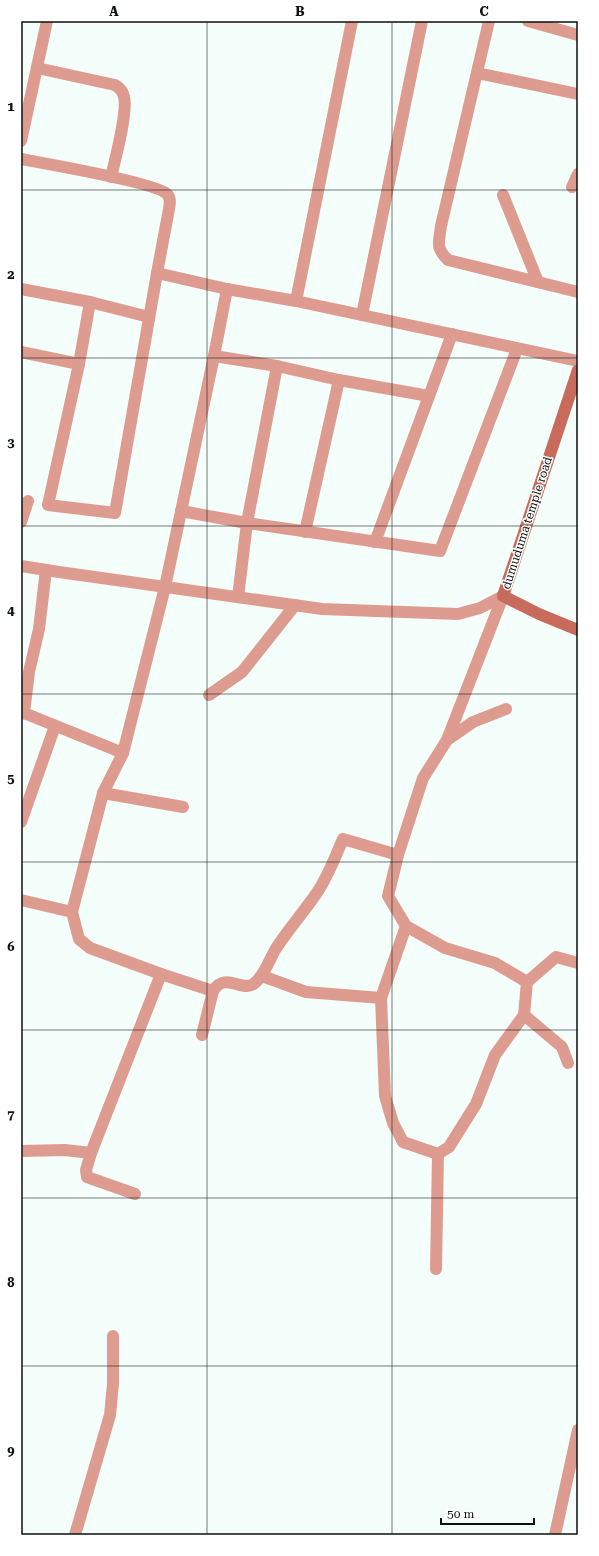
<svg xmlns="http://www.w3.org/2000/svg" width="599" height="1556" viewBox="0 0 599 1556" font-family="'Roboto Serif',serif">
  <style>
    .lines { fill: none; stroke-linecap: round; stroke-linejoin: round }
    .street { stroke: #de9c90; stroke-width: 12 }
    .secondary { stroke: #c96b5c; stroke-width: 12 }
    .grid { fill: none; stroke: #0d1110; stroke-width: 1; stroke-opacity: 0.55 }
    .labels { text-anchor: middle; stroke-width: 3; stroke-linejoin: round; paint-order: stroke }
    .street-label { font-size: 12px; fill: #0d1110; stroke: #fff }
    .neatline { fill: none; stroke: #0d1110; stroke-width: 1.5 }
    .grid-label { font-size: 13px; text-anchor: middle; font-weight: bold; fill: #0d1110 }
  </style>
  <rect width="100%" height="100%" fill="#f4fefb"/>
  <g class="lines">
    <g class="street">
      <path d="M352,21L296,301L578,361"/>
      <path d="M489,21L441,226C439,243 435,247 448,260L578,292"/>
      <path d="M528,21L578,35"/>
      <path d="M37,68L115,85C120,88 123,91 124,97C128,112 115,160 111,177"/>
      <path d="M477,73L578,94"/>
      <path d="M21,141L47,21"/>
      <path d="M21,159C43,163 157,183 167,194C171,198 170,203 169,209L157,273"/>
      <path d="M572,187L578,174"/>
      <path d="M503,195L538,282"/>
      <path d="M21,289L90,302L79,364"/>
      <path d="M227,289L296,301"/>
      <path d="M90,302L149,317"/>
      <path d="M362,315L422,21"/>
      <path d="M21,352L79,364L48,505L115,513L157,273L227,289L214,356"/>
      <path d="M181,511L247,523L277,366L339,380"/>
      <path d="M21,522L28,501"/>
      <path d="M305,532L339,380L429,396"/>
      <path d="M375,542L452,334"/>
      <path d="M21,566L59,572L322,609L458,614L480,608L503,596"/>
      <path d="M238,597L247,523L440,551L517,349"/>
      <path d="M209,695L242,672L295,605"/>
      <path d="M24,713L123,753L165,587L214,356L277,366"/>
      <path d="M21,714L24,713L29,672L39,629L46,570"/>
      <path d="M447,740L503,596"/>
      <path d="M123,753L103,793L72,912L79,939L90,948L161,974L213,991"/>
      <path d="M103,793L183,807"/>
      <path d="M21,822L55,726"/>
      <path d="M398,855L388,896L406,926L445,948L495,963L527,982"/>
      <path d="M21,900L72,912"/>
      <path d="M262,976L306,992L381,998L385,1096L393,1123L403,1142L438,1154L449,1147L476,1104L495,1055L524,1015L527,982L556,957L578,963"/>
      <path d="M381,998L406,926"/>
      <path d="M524,1015L562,1047L568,1063"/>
      <path d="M202,1035L213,991C226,970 243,995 256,982C265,973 269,961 275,950C287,931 303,913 316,894C328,877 335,857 343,839L398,855L423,778L447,740L473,722L506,709"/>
      <path d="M21,1151L65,1150L91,1153L86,1170L87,1177L135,1194"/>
      <path d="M91,1153L161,974"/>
      <path d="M436,1269L438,1154"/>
      <path d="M75,1535L110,1415L113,1384V1336"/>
      <path d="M555,1535L578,1430"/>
    </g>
    <path class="secondary" d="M578,370L503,596L539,614L578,630"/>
  </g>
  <path class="grid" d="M207,21V1535M392,21V1535M21,190H578M21,358H578M21,526H578M21,694H578M21,862H578M21,1030H578M21,1198H578M21,1366H578"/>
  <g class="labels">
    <g class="street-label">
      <text transform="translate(527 523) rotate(-72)" y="4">dumuduma temple road</text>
    </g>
  </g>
  <rect width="599" height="1556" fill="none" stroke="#ffffff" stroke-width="44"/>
  <path d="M441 1518v6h93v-6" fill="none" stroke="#0d1110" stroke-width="2"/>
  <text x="447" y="1518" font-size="12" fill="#0d1110" stroke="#ffffff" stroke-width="3" paint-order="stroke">50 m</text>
  <rect x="22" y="22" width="555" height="1512" class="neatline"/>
  <g class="grid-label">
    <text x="114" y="16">A</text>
    <text x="300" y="16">B</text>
    <text x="484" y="16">C</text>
    <text x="11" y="111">1</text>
    <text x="11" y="279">2</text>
    <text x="11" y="447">3</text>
    <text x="11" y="615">4</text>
    <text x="11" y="783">5</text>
    <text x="11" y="951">6</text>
    <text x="11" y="1119">7</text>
    <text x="11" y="1287">8</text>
    <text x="11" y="1455">9</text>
  </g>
</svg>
